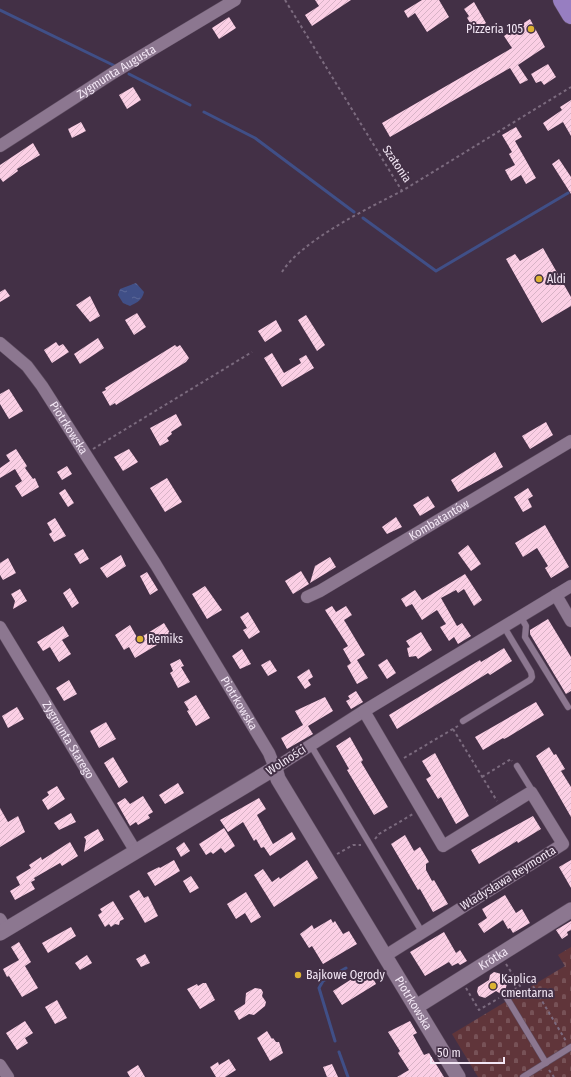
<svg xmlns="http://www.w3.org/2000/svg" width="571" height="1077" viewBox="0 0 571 1077" font-family="'Fira Sans Condensed',sans-serif">
  <style>
    .cemetery { fill: url(#cemetery-stones) }
    .water { fill: url(#water-ripples) }
    .lines { fill: none; stroke-linecap: round; stroke-linejoin: round }
    .stream { stroke: #404f87; stroke-width: 3 }
    .building { fill: url(#building-hatch) }
    .service-casing { stroke: #5e4d60; stroke-width: 7 }
    .minor-casing { stroke: #5e4d60; stroke-width: 13 }
    .tertiary-casing { stroke: #5e4d60; stroke-width: 16 }
    .primary-casing { stroke: #5e4d60; stroke-width: 19 }
    .path { stroke: #7c6b7f; stroke-width: 2; stroke-dasharray: 3 3; stroke-linecap: butt }
    .service { stroke: #8c7790; stroke-width: 6 }
    .minor { stroke: #8c7790; stroke-width: 12 }
    .tertiary { stroke: #8c7790; stroke-width: 15 }
    .primary { stroke: #977ec1; stroke-width: 18 }
    .poi-dot { fill: #dcb233; stroke: #433046; stroke-width: 1.5 }
    .labels { text-anchor: middle; stroke-width: 4; stroke-linejoin: round; paint-order: stroke }
    .poi-label { font-size: 12px; fill: #f3e7f5; stroke: #433046; text-anchor: start }
    .street-label { font-size: 12px; fill: #f3e7f5; stroke: #433046 }
  </style>
  <defs>
    <pattern id="cemetery-stones" width="16" height="16" patternUnits="userSpaceOnUse"><rect width="16" height="16" fill="#60353a"/><path d="M2 7V4a2 2 0 0 1 4 0v3zM10 15v-3a2 2 0 0 1 4 0v3z" fill="#775257"/></pattern>
    <pattern id="water-ripples" width="26" height="14" patternUnits="userSpaceOnUse"><rect width="26" height="14" fill="#404f87"/><path d="M2 4q2-2 4 0t4 0M15 11q2-2 4 0t4 0" fill="none" stroke="#5c6899"/></pattern>
    <pattern id="building-hatch" width="6" height="6" patternUnits="userSpaceOnUse"><rect width="6" height="6" fill="#fbcfe5"/><path d="M-1 1l2-2M0 6l6-6M5 7l2-2" fill="none" stroke="#d7b3c6"/></pattern>
  </defs>
  <rect width="100%" height="100%" fill="#433046"/>
  <path class="cemetery" d="M571,947V1077H478L452,1034L565,966L558,955Z"/>
  <path class="water" d="M136,283L144,292C142,300 138,302 130,306L123,303L118,295L120,289Z"/>
  <g class="lines">
    <g class="stream">
      <path d="M0,10L115,66"/>
      <path d="M129,74L190,105"/>
      <path d="M204,112L255,138L354,212"/>
      <path d="M363,218L436,271L568,193"/>
      <path d="M335,1041L319,988L323,981L346,968"/>
      <path d="M339,1052L348,1077"/>
    </g>
  </g>
  <g class="building">
    <path d="M315,0H351L312,26L305,15L319,6Z"/>
    <path d="M422,0H439L449,17L427,32L415,13L408,18L404,11Z"/>
    <path d="M474,2L486,23L475,30L467,18L469,16L464,9Z"/>
    <path d="M229,17L236,28L219,39L212,28Z"/>
    <path d="M530,19L545,47L518,65L528,80L520,84L510,68L390,137L382,123L512,48L504,36Z"/>
    <path d="M548,64L556,77L544,85L541,81L536,83L531,74Z"/>
    <path d="M133,87L141,100L127,109L119,95Z"/>
    <path d="M571,100V136L563,122L548,131L543,123L562,110L560,107Z"/>
    <path d="M81,122L86,131L72,138L68,129Z"/>
    <path d="M516,127L522,137L515,141L536,178L526,184L521,175L511,181L505,170L515,165L509,154L512,152L502,135Z"/>
    <path d="M33,143L40,155L17,169L18,171L3,182L0,178V165Z"/>
    <path d="M559,159L571,177V194L552,164Z"/>
    <path d="M543,248L571,297V306L542,323L506,259L515,254L520,261Z"/>
    <path d="M5,289L10,296L0,302V292Z"/>
    <path d="M90,296L100,316L90,322L76,305Z"/>
    <path d="M137,313L146,327L134,335L125,320Z"/>
    <path d="M306,315L325,345L317,351L298,320Z"/>
    <path d="M276,320L282,331L265,342L258,331Z"/>
    <path d="M98,338L104,348L80,364L74,354Z"/>
    <path d="M56,342L59,346L63,344L69,352L52,363L44,350Z"/>
    <path d="M175,345L177,347L180,345L189,358L186,362L116,405L115,403L110,406L102,392L106,390L105,388Z"/>
    <path d="M272,353L284,373L301,363L299,359L306,355L314,368L282,387L264,358Z"/>
    <path d="M9,389L23,411L9,419L0,404V394Z"/>
    <path d="M176,414L182,425L171,432L172,434L167,438L169,441L160,446L150,428Z"/>
    <path d="M546,422L553,435L530,449L522,436Z"/>
    <path d="M16,449L27,466L25,468L33,479L35,478L39,487L22,497L15,486L22,481L15,469L0,478V468L10,461L6,455Z"/>
    <path d="M129,449L138,462L123,471L114,457Z"/>
    <path d="M495,452L503,467L458,492L451,480Z"/>
    <path d="M67,466L72,474L62,480L57,472Z"/>
    <path d="M167,478L182,502L165,512L150,488Z"/>
    <path d="M528,488L533,496L528,499L532,507L523,512L514,497Z"/>
    <path d="M65,489L74,503L68,507L59,493Z"/>
    <path d="M428,496L435,507L420,516L413,505Z"/>
    <path d="M396,517L402,527L387,534L382,527Z"/>
    <path d="M55,518L66,536L54,542L49,534L52,532L47,523Z"/>
    <path d="M545,525L569,567L551,578L545,568L548,566L537,548L523,557L515,543Z"/>
    <path d="M468,545L481,564L471,571L458,553Z"/>
    <path d="M83,549L89,559L80,564L74,554Z"/>
    <path d="M121,555L126,566L107,578L100,568Z"/>
    <path d="M330,557L336,567L310,583L315,566Z"/>
    <path d="M8,558L16,573L3,580L0,575V563Z"/>
    <path d="M301,571L309,584L293,594L285,581Z"/>
    <path d="M147,572L158,590L150,595L140,576Z"/>
    <path d="M465,574L482,600L474,606L464,589L458,593L456,590L441,598L457,626L462,623L471,636L458,644L454,637L449,641L440,627L446,624L437,610L422,620L412,604L406,607L401,599L415,590L422,600Z"/>
    <path d="M205,586L222,610L207,619L192,594Z"/>
    <path d="M70,588L79,603L72,608L63,593Z"/>
    <path d="M20,589L27,601L13,609L15,601L11,594Z"/>
    <path d="M332,606L336,612L346,606L352,615L344,620L365,655L357,660L368,678L357,684L347,666L351,663L343,649L348,646L325,610Z"/>
    <path d="M248,612L260,632L249,639L243,630L247,628L240,617Z"/>
    <path d="M548,619L571,657V691L566,694L530,634V630Z"/>
    <path d="M164,623L172,636L135,658L129,647L124,650L115,635L130,625L138,639Z"/>
    <path d="M63,626L69,636L62,640L71,654L59,662L50,647L43,651L37,642Z"/>
    <path d="M421,632L432,650L418,659L416,656L409,657L407,648L410,647L406,641Z"/>
    <path d="M504,648L512,661L490,675L488,673L397,729L389,715L480,660L481,662Z"/>
    <path d="M242,649L251,664L240,669L232,656Z"/>
    <path d="M180,659L184,666L181,667L190,682L178,688L170,673L173,671L170,664Z"/>
    <path d="M387,659L396,673L387,679L378,665Z"/>
    <path d="M270,660L277,671L268,676L261,665Z"/>
    <path d="M309,669L313,677L308,680L311,685L305,689L297,677Z"/>
    <path d="M69,680L77,694L64,701L56,688Z"/>
    <path d="M356,691L363,702L351,709L346,701L350,699L348,696Z"/>
    <path d="M196,695L210,718L196,726L187,711L189,710L184,702Z"/>
    <path d="M325,697L333,711L308,726L313,734L287,749L281,738L303,725L295,711Z"/>
    <path d="M536,702L544,715L508,737L504,739L503,738L483,750L475,737Z"/>
    <path d="M17,707L24,719L8,728L2,716Z"/>
    <path d="M106,722L116,739L99,748L90,731Z"/>
    <path d="M350,737L363,760L361,762L388,807L374,815L347,770L349,769L336,746Z"/>
    <path d="M549,747L554,755L556,754L565,769L561,771L571,787V817L536,756Z"/>
    <path d="M435,753L469,816L456,824L441,797L438,799L426,779L431,776L422,761Z"/>
    <path d="M113,757L128,782L119,788L104,763Z"/>
    <path d="M178,783L184,793L165,804L159,795Z"/>
    <path d="M57,786L65,799L48,810L42,800L49,795L47,792Z"/>
    <path d="M143,796L153,812L148,815L150,818L138,825L136,822L130,826L117,803L125,798L130,804Z"/>
    <path d="M259,798L266,809L257,815L273,844L292,832L296,839L270,856L264,847L261,848L256,839L254,841L243,822L228,832L220,820Z"/>
    <path d="M0,808L8,822L18,816L25,832L0,847Z"/>
    <path d="M71,813L76,822L59,830L54,823Z"/>
    <path d="M533,816L541,829L518,843L517,841L479,864L471,850Z"/>
    <path d="M224,828L235,846L225,853L221,848L213,854L211,852L206,855L199,844Z"/>
    <path d="M98,829L104,840L84,852L86,840L84,837Z"/>
    <path d="M405,835L414,851L420,847L429,862L426,864V870L432,881L434,880L448,904L433,912L420,889L418,890L391,844Z"/>
    <path d="M70,842L78,856L62,866L60,863L34,878L35,880L31,882L35,889L15,900L10,891L20,885L16,877L31,868L29,865L41,857L42,860Z"/>
    <path d="M184,842L190,851L181,857L176,848Z"/>
    <path d="M174,860L180,871L155,886L147,873L159,867L160,868Z"/>
    <path d="M307,860L318,878L274,907L254,875L263,869L272,882L279,877L280,879Z"/>
    <path d="M571,860V888L559,867Z"/>
    <path d="M191,876L199,888L190,893L183,881Z"/>
    <path d="M139,890L144,898L148,896L158,916L145,923L129,896Z"/>
    <path d="M246,892L261,917L251,923L245,913L236,919L227,904Z"/>
    <path d="M505,895L516,913L522,909L530,923L513,933L510,928L508,929L503,920L484,933L478,924L487,918L482,909Z"/>
    <path d="M113,901L124,919L120,921L119,925L115,924L111,927L109,924L105,927L98,915L102,912L100,909Z"/>
    <path d="M331,919L333,923L335,921L343,934L349,931L357,944L323,964L312,946L309,948L300,934L312,925L314,929Z"/>
    <path d="M571,921V930L567,932L568,935L562,939L556,930Z"/>
    <path d="M71,927L76,936L48,953L42,943Z"/>
    <path d="M444,932L456,953L460,950L467,961L460,965L458,963L452,966L449,962L425,976L410,952Z"/>
    <path d="M19,942L31,962L25,966L38,988L22,997L9,976L7,977L3,969L19,960L11,947Z"/>
    <path d="M145,954L150,963L141,967L136,959Z"/>
    <path d="M87,955L92,963L80,970L75,963Z"/>
    <path d="M494,972L505,975L508,980L505,991L501,994L496,991L485,998L479,996L477,992L478,987L489,980L490,975Z"/>
    <path d="M358,975L362,982L372,976L376,984L342,1005L333,991Z"/>
    <path d="M203,983H206L215,1000L200,1009L187,989L197,984L198,986Z"/>
    <path d="M255,988L261,989L263,992L262,996L266,1002L265,1006L254,1015L249,1014L239,1020L234,1011L245,1004L246,993Z"/>
    <path d="M57,1000L67,1018L55,1024L45,1007Z"/>
    <path d="M25,1021L33,1033L25,1038L28,1043L17,1050L6,1033Z"/>
    <path d="M410,1021L417,1033L413,1035L424,1055L429,1053L444,1077H397L409,1070L398,1053L400,1051L388,1032Z"/>
    <path d="M267,1031L272,1039L273,1038L276,1042H279L283,1053L270,1061L257,1038Z"/>
    <path d="M229,1059L236,1070L225,1077H216L210,1067L218,1062L219,1065Z"/>
    <path d="M332,1064L338,1077H327L323,1067Z"/>
    <path d="M138,1065L145,1077H130L127,1072Z"/>
  </g>
  <g class="lines">
    <defs>
      <g id="service">
        <path d="M521,617L526,626L525,637L568,707"/>
        <path d="M463,721L530,680L532,677L531,672L504,627"/>
        <path d="M310,744L422,932"/>
        <path d="M517,766L530,787L531,792"/>
        <path d="M505,995L546,1063"/>
        <path d="M523,1077L571,1047"/>
      </g>
      <g id="minor">
        <path id="s1" d="M0,146L113,73L235,0"/>
        <path id="s2" d="M0,343L27,366L42,386L156,565L269,753L275,768L364,711L571,586"/>
        <path d="M556,595L571,621"/>
        <path id="s3" d="M307,597L320,591L571,441"/>
        <path id="s4" d="M0,627L136,852"/>
        <path d="M364,711L443,846L531,792L563,844L385,956"/>
        <path d="M0,919L6,929"/>
        <path d="M0,1065L8,1077"/>
      </g>
      <g id="tertiary">
        <path id="s5" d="M0,933L275,768L278,779L458,1077"/>
        <path id="s6" d="M416,1007L571,910"/>
      </g>
      <path id="primary" d="M562,0L571,15"/>
    </defs>
    <use href="#service" class="service-casing"/>
    <use href="#minor" class="minor-casing"/>
    <use href="#tertiary" class="tertiary-casing"/>
    <use href="#primary" class="primary-casing"/>
    <g class="path">
      <path d="M285,0L402,191L571,87"/>
      <path d="M282,272C301,241 368,208 402,191"/>
      <path d="M93,449L252,352"/>
      <path d="M453,729L497,801"/>
      <path d="M404,758L458,726"/>
      <path d="M482,777L511,759L512,761"/>
      <path d="M375,839L379,834L413,814"/>
      <path d="M337,854L353,845H361"/>
      <path d="M506,964L520,986L511,991"/>
      <path d="M530,981L566,1041"/>
      <path d="M518,983L527,978"/>
      <path d="M466,988L479,1010L499,998"/>
      <path d="M549,1070L554,1077"/>
    </g>
    <use href="#service" class="service"/>
    <use href="#minor" class="minor"/>
    <use href="#tertiary" class="tertiary"/>
    <use href="#primary" class="primary"/>
  </g>
  <g class="poi-dot">
    <circle cx="531" cy="29" r="4"/>
    <circle cx="539" cy="279" r="4"/>
    <circle cx="140" cy="639" r="4"/>
    <circle cx="298" cy="975" r="4"/>
    <circle cx="493" cy="986" r="4"/>
  </g>
  <g class="labels">
    <g class="poi-label">
      <text x="523" y="33" text-anchor="end">Pizzeria 105</text>
      <text x="547" y="283">Aldi</text>
      <text x="148" y="643">Remiks</text>
      <text x="306" y="979">Bajkowe Ogrody</text>
      <text x="501" y="983">Kaplica<tspan x="501" dy="14">cmentarna</tspan></text>
    </g>
    <g class="street-label">
      <text dy="4" stroke="none"><textPath href="#s1" startOffset="138">Zygmunta Augusta</textPath></text>
      <text transform="translate(397 164) rotate(56)" y="4">Szatonia</text>
      <text dy="4" stroke="none"><textPath href="#s2" startOffset="110">Piotrkowska</textPath></text>
      <text dy="4" stroke="none"><textPath href="#s3" startOffset="153">Kombatantów</textPath></text>
      <text dy="4" stroke="none"><textPath href="#s2" startOffset="434">Piotrkowska</textPath></text>
      <text dy="4" stroke="none"><textPath href="#s4" startOffset="132">Zygmunta Starego</textPath></text>
      <text transform="translate(286 760) rotate(-33)" y="4">Wolności</text>
      <text transform="translate(508 878) rotate(-32)" y="4">Władysława Reymonta</text>
      <text dy="4" stroke="none"><textPath href="#s6" startOffset="91">Krótka</textPath></text>
      <text dy="4" stroke="none"><textPath href="#s5" startOffset="594">Piotrkowska</textPath></text>
    </g>
  </g>
  <path d="M431 1057v6h73v-6" fill="none" stroke="#f3e7f5" stroke-width="2"/>
  <text x="437" y="1057" font-size="12" fill="#f3e7f5" stroke="#433046" stroke-width="3" paint-order="stroke">50 m</text>
</svg>
